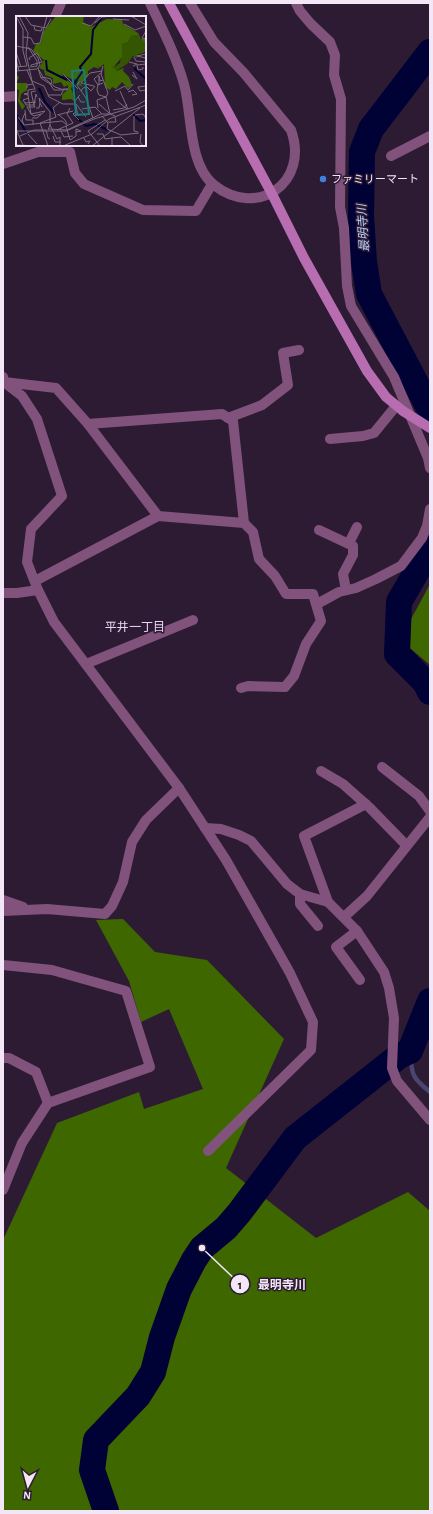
<svg xmlns="http://www.w3.org/2000/svg" width="433" height="1514" viewBox="0 0 433 1514" font-family="'Alegreya Sans','Noto Sans JP',sans-serif">
  <style>
    .forest { fill: #3f6700 }
    .lines { fill: none; stroke-linecap: round; stroke-linejoin: round }
    .stream { stroke: #49466f; stroke-width: 4.5 }
    .river { stroke: #000135; stroke-width: 26 }
    .street { stroke: #81537c; stroke-width: 10 }
    .secondary { stroke: #b76db0; stroke-width: 10 }
    .secondary-bridge { stroke: #b76db0; stroke-width: 10 }
    .shop-dot { fill: #3f7fe0; stroke: #2d1b33; stroke-width: 1.5 }
    .labels { text-anchor: middle; stroke-width: 3; stroke-linejoin: round; paint-order: stroke }
    .poi-label { font-size: 11px; fill: #f3e7f7; stroke: #2d1b33; text-anchor: start }
    .water-label { font-size: 12px; font-style: italic; fill: #b9d0fa; stroke: #2d1b33 }
    .neighbourhood-label { font-size: 12px; fill: #ebd4f4; stroke: #2d1b33 }
    .inset-river { fill: none; stroke: #000135; stroke-width: 2 }
    .inset-road { fill: none; stroke: #7c6d81; stroke-width: 1 }
    .view { fill: #1a7c75; fill-opacity: 0.15; stroke: #1a7c75; stroke-width: 2 }
    .inset-edge { fill: none; stroke: #f3e7f7; stroke-width: 2 }
    .leader { fill: none; stroke: #f3e7f7; stroke-width: 1.5 }
    .callout-dot { fill: #f3e7f7; stroke: #2d1b33; stroke-width: 1.5 }
    .mark-label { font-size: 12px; text-anchor: middle; font-weight: bold; fill: #111 }
    .callout-label { font-size: 12px; text-anchor: middle; font-weight: bold; fill: #f3e7f7; stroke: #2d1b33; stroke-width: 3; stroke-linejoin: round; paint-order: stroke }
  </style>
  <rect width="100%" height="100%" fill="#2d1b33"/>
  <g class="forest">
    <path d="M430,584V665L410,648L403,634Z"/>
    <path d="M123,919L155,952L207,960L284,1039L226,1168L316,1238L408,1192L430,1211V1511H3V1240L57,1123L139,1092L144,1109L203,1089L169,1009L141,1022L129,981L96,920Z"/>
  </g>
  <g class="lines">
    <path class="stream" d="M410,1051C412,1075 411,1077 430,1092"/>
    <g class="river">
      <path d="M430,52L371,129L362,152L361,216L364,262L369,294L430,410"/>
      <path d="M430,540L421,564L399,602L397,654L425,682L430,692"/>
      <path d="M106,1511L92,1470L96,1440L138,1396L153,1372L162,1337L179,1289L194,1260L202,1248L226,1228L239,1213L295,1138L399,1056L410,1051L430,1001"/>
    </g>
    <g class="street">
      <path d="M150,3C163,30 176,56 184,84C192,112 188,165 214,185C257,219 310,183 291,130L244,73L214,42L190,3"/>
      <path d="M296,3L300,11L311,24L330,42L335,55L334,75L341,99L340,207L344,228L347,286L351,306L394,377L428,458L430,468"/>
      <path d="M55,17L61,3"/>
      <path d="M3,97L17,96"/>
      <path d="M391,156L430,136"/>
      <path d="M3,164L38,152H70L75,173L84,184L143,210L196,211L212,184"/>
      <path d="M3,377L4,382L22,396L37,419L62,496L31,529L27,562L38,590L54,622L179,788L226,860L290,973L313,1022L311,1050L208,1151"/>
      <path d="M4,382L56,388L88,424L158,516"/>
      <path d="M228,418L262,405L288,385L283,353L299,350"/>
      <path d="M88,424L222,414L233,421L244,523"/>
      <path d="M330,439L363,436L374,433L396,406"/>
      <path d="M319,530L353,546V555L343,574L346,590"/>
      <path d="M349,543L357,527"/>
      <path d="M35,581L158,516L244,523L253,532L259,559L275,576L286,594H313L321,621L306,644L294,676L285,687L248,686L241,688"/>
      <path d="M3,593H17L38,590"/>
      <path d="M317,604L339,592L356,588L376,579L401,566L422,538L427,526L430,509"/>
      <path d="M86,664L193,620"/>
      <path d="M382,767L419,796L430,811"/>
      <path d="M321,771L343,784L370,808L406,845"/>
      <path d="M205,828L221,829L239,835L251,841L287,884L300,894L328,902L357,931L384,972L389,988L394,1018L392,1068L397,1081L430,1120"/>
      <path d="M300,894V904L318,926"/>
      <path d="M3,900L23,907"/>
      <path d="M328,902L304,836L366,804"/>
      <path d="M3,911L47,909L105,914L112,906L123,882L132,842L146,820L179,788"/>
      <path d="M344,917L367,896L430,817"/>
      <path d="M357,931L336,947L360,980"/>
      <path d="M3,965L52,970L126,991L150,1067L48,1103L22,1143L3,1190"/>
      <path d="M3,1058H9L36,1072L48,1103"/>
    </g>
    <path class="secondary" d="M169,3L272,194L304,258L367,371L386,397L403,411"/>
    <path class="secondary-bridge" d="M403,411L430,428"/>
  </g>
  <circle class="shop-dot" cx="323" cy="179" r="4"/>
  <g class="labels">
    <g class="poi-label">
      <text x="331" y="183">ファミリーマート</text>
    </g>
    <g class="water-label">
      <text transform="translate(363 228) rotate(-94)" y="4">最明寺川</text>
    </g>
    <g class="neighbourhood-label">
      <text x="135" y="631">平井一丁目</text>
    </g>
  </g>
  <g transform="translate(16 16)">
    <rect width="130" height="130" fill="#2d1b33"/>
    <path d="M116,19H121L130,27V33L128,37L122,38L121,42L117,40L111,48L100,55L95,53L104,47L106,28L112,26Z" fill="#345502"/>
    <path d="M40,0H68L67,6L75,11L91,3L106,4L107,8L122,17L125,23H130L129,27L121,19H116L112,26L106,28V41L96,53L99,52L100,55L108,52L107,55L113,61L116,69L112,72L106,66L100,73L96,71L94,74L89,71L88,48L83,52L80,48L83,53L78,51L72,55V60L64,67L67,71L61,68L63,65L60,63L57,64L46,58L47,62L57,68L55,73L59,81L58,85L55,83L46,84V79L52,73V69L48,71L45,66L37,68V62L29,59L28,54L23,52L28,44L17,35L20,28L25,27L27,16ZM0,57L3,62L0,67H11V74L5,78L4,84L9,90L6,94L2,85L3,74L0,73Z" fill="#3f6700"/>
    <path class="inset-river" d="M30,44L31,54L51,64M118,52L130,63M23,72L29,86L38,96M59,86L58,68L66,56L64,51L75,38L77,14L87,0M61,96L60,101L70,110L79,108L92,114M0,98L11,118M117,98L124,105L130,104"/>
    <path class="inset-road" d="M0,0L7,13V35L11,50L0,51M3,0L12,17L10,38L16,65L28,70L33,81L47,88H60L70,101M9,0L15,9L30,12L35,3M115,0L130,9M97,3L113,4M66,7L75,10L84,0M79,7L86,1L96,0M108,8L119,14L130,10M18,10L19,14L25,15L26,12M130,15L126,22L130,23M7,21L15,22L18,28L24,27L31,0M0,30L15,33L22,42L24,49L21,53L0,55M12,31L21,45V50L15,51V49M0,36L5,51M130,38L121,40L130,42M118,41L120,45L130,46M0,43L3,55M14,44L13,42L21,37L26,46L15,49M113,46L121,48L117,50M127,51V53L122,54L121,49L130,48M22,52L25,62L27,61L23,54M47,58L62,73M116,59L121,63L117,56M27,61L39,71L48,74L52,73H47M25,62L34,68L36,67L35,63L27,61M63,65L61,69L70,82L77,102M87,67L82,69L81,74L83,79L90,81L94,98L99,100M34,68L38,74H48M83,68V60L84,65L87,64M82,69L78,63L85,57M78,70L65,67L74,57L86,55M130,70L122,71L124,75L130,74M11,72V69L17,68L11,54M20,75L15,76L18,89L20,78L21,81M65,75L67,72L71,71L75,75L79,70M99,75L109,70L112,74L117,68M104,75L112,93M112,76L117,74L121,78L116,79M12,77L8,78L12,79L15,98M12,79V74L19,73L17,68M32,79H45L47,75M64,79L62,81L65,86H69M62,81L59,85L62,100M13,82L7,84L9,87L20,86M100,84L111,93M9,87L10,89H18L19,91H11L15,98M24,87L23,82L34,96M83,88L93,97M20,92H23L24,87L26,91M82,92L81,84L90,81L92,77L85,58L87,50M66,93L79,91L86,98M9,94L10,104H17V109M97,94L108,92L111,88M61,95L57,98L63,104M41,99L57,95M43,99L49,104L51,108M119,99L127,98L130,102M86,100L92,107L91,113L105,119L123,117M118,100V115L122,116M2,101L8,109L46,105L51,109M16,102H21L29,95L15,98L18,100L25,98M92,106H100L99,101M8,109L6,104L9,97M34,109L41,123L44,121V130M50,110L54,124M0,113L7,129M32,113L51,114L85,98H94M32,114L34,109V96M41,114L57,107L51,98L54,92M0,115H50L78,103L118,91L130,84M45,115L48,121L57,120M12,118L21,128M81,118H87L89,123L96,122M125,118L124,126L127,130M4,120L18,114H30L32,122L34,123M37,120L39,126H45M105,121L115,130M68,122L70,126L74,125L72,128M54,124L60,120V113L65,115L60,116M0,129L24,130M32,130L24,107L40,101L37,92L44,86M47,130L76,118L93,103L130,89M76,130L124,92M84,130L72,115L89,104M96,130V122L105,121"/>
    <path class="view" d="M68,54L73,98L60,99L56,55Z"/>
    <rect width="130" height="130" class="inset-edge"/>
  </g>
  <path class="leader" d="M202 1248L240 1284"/>
  <g class="callout-dot">
    <circle cx="202" cy="1248" r="4"/>
    <circle cx="240" cy="1284" r="10"/>
  </g>
  <g class="mark-label">
    <text x="240" y="1289">1</text>
  </g>
  <g class="callout-label">
    <text x="282" y="1289">最明寺川</text>
  </g>
  <rect width="433" height="1514" fill="none" stroke="#f3e7f7" stroke-width="8"/>
  <g transform="translate(28 1486) rotate(186)" stroke="#2d1b33" stroke-width="3" paint-order="stroke">
  <path d="M0-3L7 15L0 10L-7 15Z" fill="#f3e7f7"/>
  <text y="-6" font-size="11" font-weight="bold" text-anchor="middle" fill="#f3e7f7">N</text>
  </g>
</svg>
